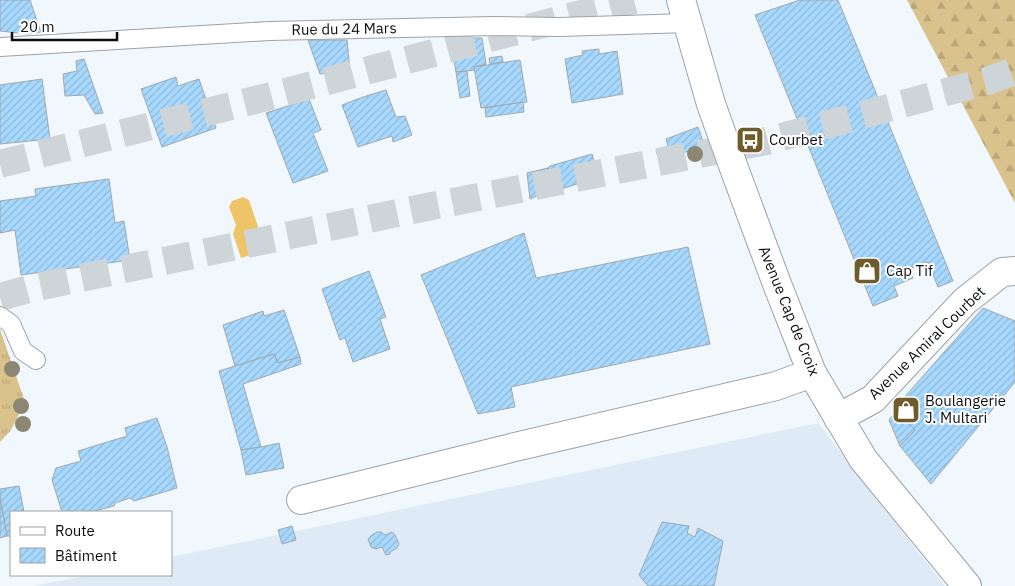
<svg xmlns="http://www.w3.org/2000/svg" width="1015" height="586" viewBox="0 0 1015 586" font-family="'IBM Plex Sans',sans-serif">
  <style>
    .built { fill: #deebf6 }
    .grass { fill: url(#grass-tufts) }
    .forest { fill: url(#forest-firs) }
    .water { fill: #edc568 }
    .building { fill: url(#building-hatch); stroke: #a1a8ad }
    .lines { fill: none; stroke-linecap: round; stroke-linejoin: round }
    .highway-tunnel { stroke: #ced5d9; stroke-width: 28; stroke-dasharray: 28 14; stroke-linecap: butt }
    .lane-casing { stroke: #9ca2a8; stroke-width: 20 }
    .street-casing { stroke: #9ca2a8; stroke-width: 30 }
    .secondary-casing { stroke: #9ca2a8; stroke-width: 30 }
    .lane { stroke: #fff; stroke-width: 18 }
    .street { stroke: #fff; stroke-width: 28 }
    .secondary { stroke: #fff; stroke-width: 28 }
    .tree { fill: #8c8772 }
    .labels { text-anchor: middle; stroke-width: 4; stroke-linejoin: round; paint-order: stroke }
    .street-label { font-size: 15px; fill: #0c0e10; stroke: #fff }
    .poi-label { font-size: 15px; fill: #0c0e10; stroke: #fff; text-anchor: start }
  </style>
  <defs>
    <pattern id="grass-tufts" width="24" height="20" patternUnits="userSpaceOnUse" patternTransform="scale(1.25)"><rect width="24" height="20" fill="#dac28d"/><path d="M3 7l-1-3M5 7V3M7 7l1-3M15 17l-1-3M17 17v-4M19 17l1-3" fill="none" stroke="#baa679"/></pattern>
    <pattern id="forest-firs" width="22" height="20" patternUnits="userSpaceOnUse" patternTransform="scale(1.25)"><rect width="22" height="20" fill="#dac28d"/><path d="M5 1l3.5 6h-7zM16 11l3.5 6h-7z" fill="#baa679"/></pattern>
    <pattern id="building-hatch" width="6" height="6" patternUnits="userSpaceOnUse" patternTransform="scale(1.25)"><rect width="6" height="6" fill="#a7d8fd"/><path d="M-1 1l2-2M0 6l6-6M5 7l2-2" fill="none" stroke="#8fb8d8"/></pattern>
  </defs>
  <rect width="100%" height="100%" fill="#f0f8fd"/>
  <path class="built" d="M818,423L945,586H34L88,575H171V557Z"/>
  <path class="grass" d="M0,329L25,402L11,430L0,442Z"/>
  <path class="forest" d="M907,0H1015V203Z"/>
  <path class="water" d="M243,197L249,200L266,250L241,258L233,234L236,225L229,207L232,201Z"/>
  <g class="building">
    <path d="M0,0H30L41,32L28,34L0,31Z"/>
    <path d="M800,0H838L953,281L938,287L928,262L909,269L913,278L894,286L898,296L873,306L755,15Z"/>
    <path d="M450,38H482L486,64L474,67L475,70L456,72Z"/>
    <path d="M308,40H347L350,70L320,74Z"/>
    <path d="M599,49V54L617,51L623,94L572,103L565,59L583,55L582,51Z"/>
    <path d="M502,56L503,62L490,64L489,58Z"/>
    <path d="M84,59L103,113L95,114L84,95L65,96L63,74L77,71L76,61Z"/>
    <path d="M520,60L527,102L481,108L474,67Z"/>
    <path d="M467,71L470,96L460,98L456,72Z"/>
    <path d="M176,77L178,86L199,79L216,128L162,147L141,89Z"/>
    <path d="M42,79L50,139L0,144V85Z"/>
    <path d="M386,90L396,117L405,116L412,135L393,142L392,136L358,147L342,105L363,97Z"/>
    <path d="M309,99L321,130L313,133L328,171L293,183L266,113Z"/>
    <path d="M523,102L524,112L486,117L485,108Z"/>
    <path d="M698,127L705,147L659,159L656,151L668,146L666,139Z"/>
    <path d="M592,154L599,177L552,192L548,168L550,166Z"/>
    <path d="M548,168L552,192L550,190L530,199L527,173Z"/>
    <path d="M109,179L115,223L124,221L130,260L21,275L15,230L0,233V201L36,196L35,189Z"/>
    <path d="M524,233L536,278L688,247L710,344L511,387L515,407L478,414L421,275Z"/>
    <path d="M369,271L386,317L380,319L390,349L353,362L345,338L340,340L322,289Z"/>
    <path d="M983,308L1015,321V382L931,484L900,446L915,430L894,409Z"/>
    <path d="M284,310L300,357L278,363L274,354L235,366L223,325L263,311L264,316Z"/>
    <path d="M274,354L278,363L300,357L301,364L243,384L261,447L241,450L219,371Z"/>
    <path d="M896,411L915,430L900,446L889,420Z"/>
    <path d="M157,418L167,447L177,488L134,501L130,498L115,503L114,506L91,512H62L52,480L56,468L81,461L78,451L127,436L125,428Z"/>
    <path d="M279,443L284,468L246,475L241,450L261,447Z"/>
    <path d="M19,486L24,512H11V536H7L0,497V489Z"/>
    <path d="M0,497L7,536L0,538Z"/>
    <path d="M662,522L689,526L687,533L695,537L698,528L723,541L714,586H648L639,575Z"/>
    <path d="M292,526L296,540L282,544L278,530Z"/>
    <path d="M377,532H381L385,535L392,532L395,535L399,544L397,548L390,552V554L386,555L382,547L376,549L371,547L368,539L372,535Z"/>
  </g>
  <g class="lines">
    <g class="highway-tunnel">
      <path d="M0,164L267,97L634,0"/>
      <path d="M0,297L32,288L427,207L767,141L987,81L1015,71"/>
    </g>
    <defs>
      <g id="lane">
        <path d="M0,47L269,31L493,26L559,27L688,23"/>
        <path d="M0,316L11,324L23,351L36,360"/>
      </g>
      <g id="street">
        <path d="M838,418L873,399L965,301L1002,272L1015,271"/>
        <path d="M301,500L511,448L776,386L812,373"/>
      </g>
      <path id="secondary" d="M681,0L711,104L735,171L777,284L812,373L863,459L967,586"/>
    </defs>
    <use href="#lane" class="lane-casing"/>
    <use href="#street" class="street-casing"/>
    <use href="#secondary" class="secondary-casing"/>
    <use href="#lane" class="lane"/>
    <use href="#street" class="street"/>
    <use href="#secondary" class="secondary"/>
  </g>
  <g class="tree">
    <circle cx="695" cy="154" r="8"/>
    <circle cx="12" cy="369" r="8"/>
    <circle cx="21" cy="406" r="8"/>
    <circle cx="23" cy="424" r="8"/>
  </g>
  <defs>
    <symbol id="bus-square" viewBox="-11 -11 22 22"><rect x="-9" y="-9" width="18" height="18" rx="4" fill="#705b2a" stroke="#fff"/><path d="M-5-6H5V4H4V6H2V4H-2V6H-4V4H-5ZM-3.5-4V0h7V-4ZM-3.5 1.2v1.5H-2V1.2ZM2 1.2v1.5H3.5V1.2Z" fill="#fff"/></symbol>
    <symbol id="shop-square" viewBox="-11 -11 22 22"><rect x="-9" y="-9" width="18" height="18" rx="4" fill="#705b2a" stroke="#fff"/><path d="M-5-2.5h2.3a2.7 3.5 0 0 1 5.4 0H5L5.5 6h-11ZM-1.5-2.5h3a1.5 2.3 0 0 0-3 0Z" fill="#fff"/></symbol>
  </defs>
  <g fill-rule="evenodd">
    <use href="#bus-square" x="734" y="124" width="32" height="32"/>
    <use href="#shop-square" x="851" y="255" width="32" height="32"/>
    <use href="#shop-square" x="890" y="394" width="32" height="32"/>
  </g>
  <g class="labels">
    <g class="street-label">
      <text transform="translate(344 29) rotate(-1)" y="5">Rue du 24 Mars</text>
      <text transform="translate(789 311) rotate(68)" y="5">Avenue Cap de Croix</text>
      <text transform="translate(927 343) rotate(-44)" y="5">Avenue Amiral Courbet</text>
    </g>
    <g class="poi-label">
      <text x="769" y="145">Courbet</text>
      <text x="886" y="276">Cap Tif</text>
      <text x="925" y="406">Boulangerie<tspan x="925" dy="17">J. Multari</tspan></text>
    </g>
  </g>
  <rect x="10" y="511" width="162" height="65" fill="#ffffff" stroke="#9e9f9f"/>
  <rect x="20" y="527" width="25" height="8" fill="#ffffff" stroke="#9e9f9f"/>
  <text x="55" y="536" font-size="15" fill="#0c0e10">Route</text>
  <rect x="20" y="548" width="25" height="15" fill="url(#building-hatch)" stroke="#9e9f9f"/>
  <text x="55" y="561" font-size="15" fill="#0c0e10">Bâtiment</text>
  <path d="M12 32v8h105v-8" fill="none" stroke="#0c0e10" stroke-width="2.5"/>
  <text x="20" y="32" font-size="15" fill="#0c0e10" stroke="#ffffff" stroke-width="4" paint-order="stroke">20 m</text>
</svg>
